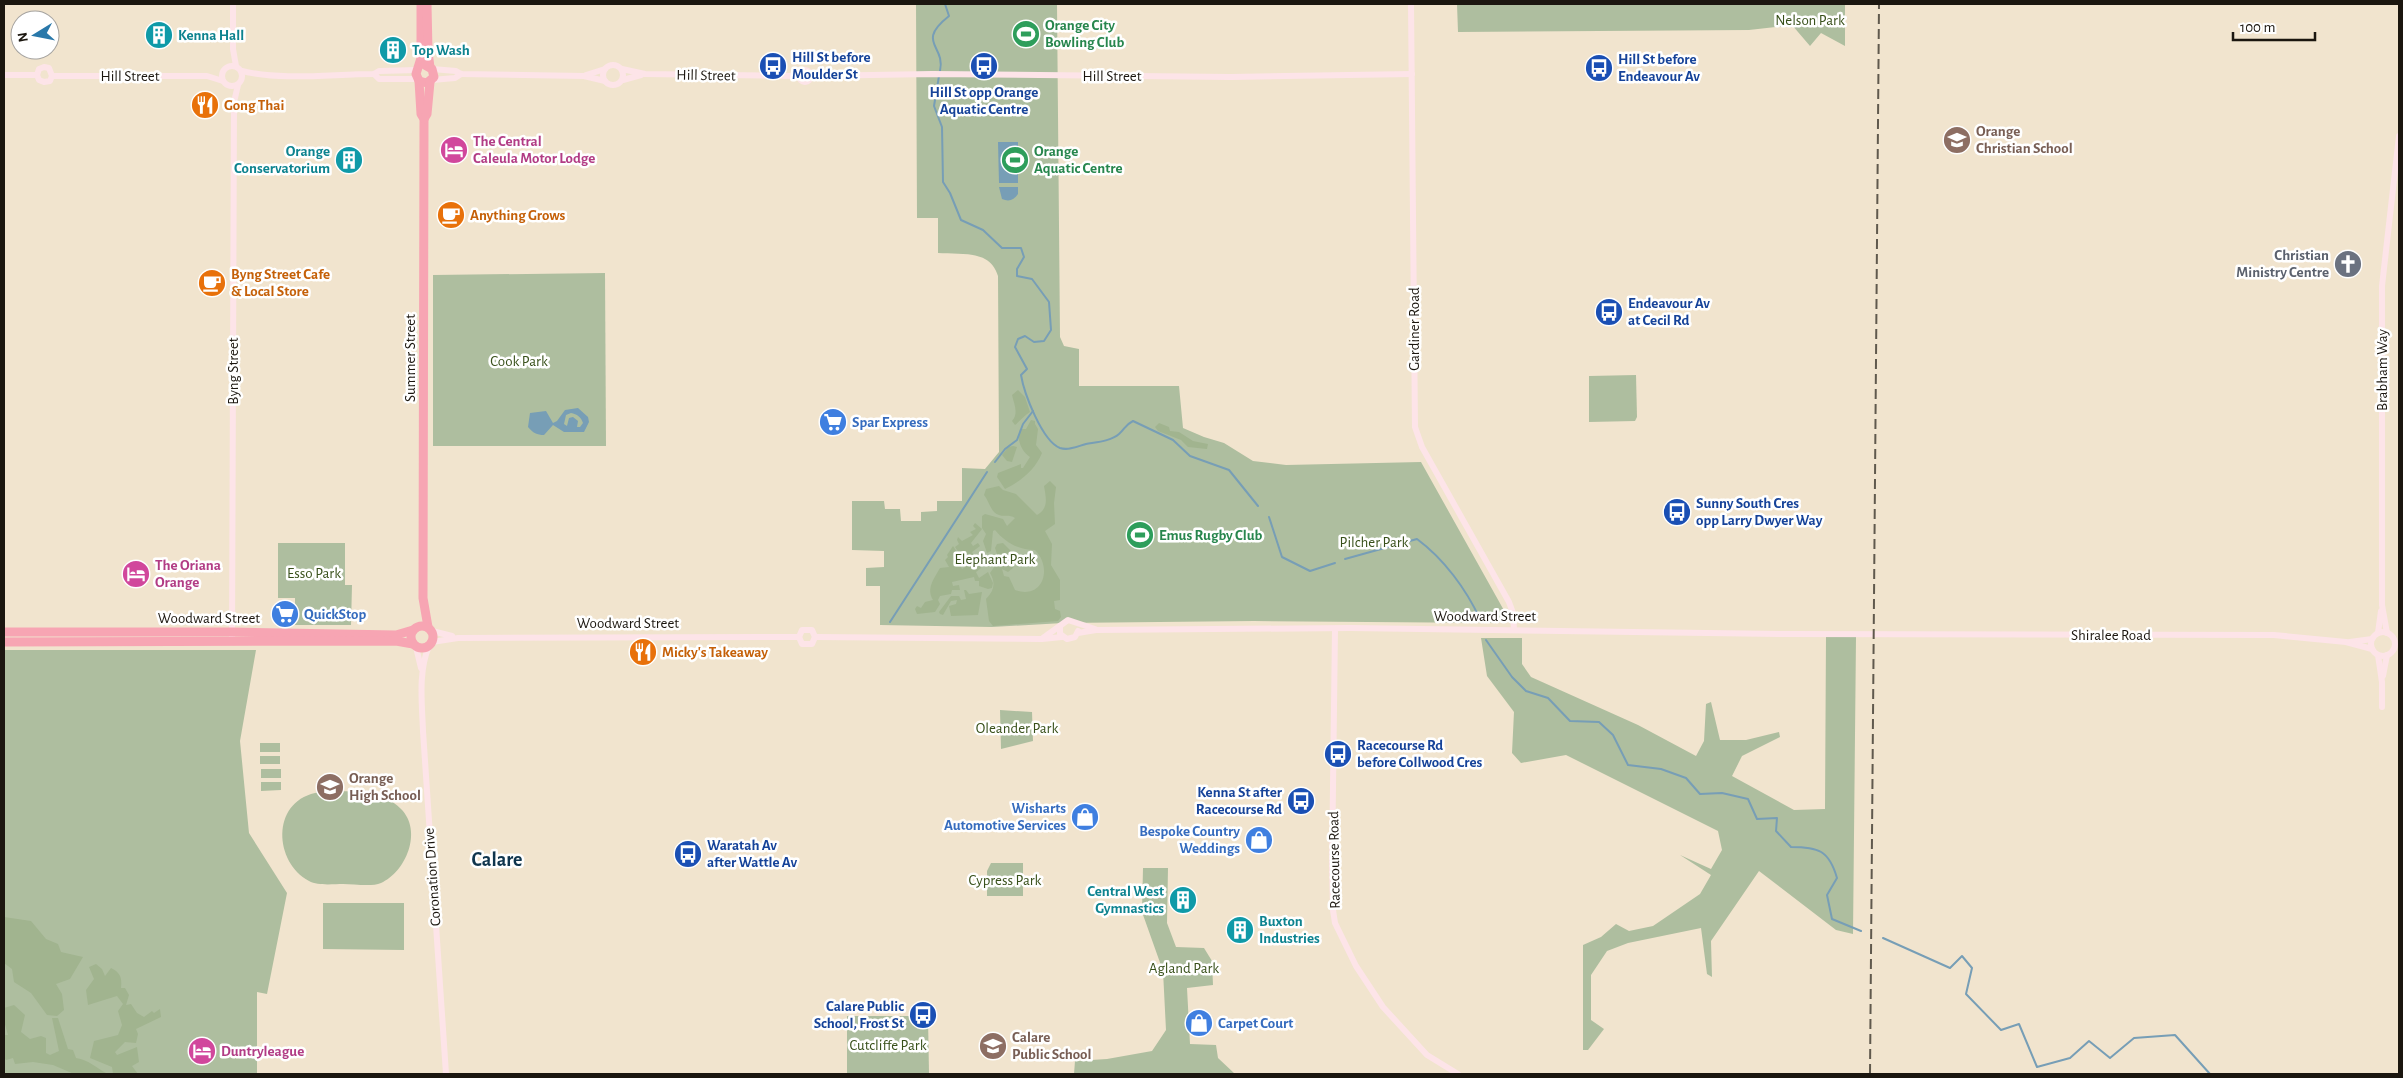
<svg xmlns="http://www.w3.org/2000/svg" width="2403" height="1078" viewBox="0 0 2403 1078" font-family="'Alegreya Sans',sans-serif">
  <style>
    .green { fill: #aebe9f }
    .forest { fill: #a1b48f }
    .water { fill: #779eb6; fill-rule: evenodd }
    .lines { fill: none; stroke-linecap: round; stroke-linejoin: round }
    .stream { stroke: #779eb6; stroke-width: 2 }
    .secondary { stroke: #fde4e8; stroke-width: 6 }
    .highway { stroke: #f7a5b3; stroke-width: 9 }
    .rail { stroke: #60594d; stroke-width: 2; stroke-dasharray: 10 5; stroke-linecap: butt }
    .labels { text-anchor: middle; stroke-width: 5; stroke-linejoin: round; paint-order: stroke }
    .park-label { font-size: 15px; fill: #38501a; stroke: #fff }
    .leisure-label { font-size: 15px; font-weight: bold; fill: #27864d; stroke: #fff; text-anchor: start }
    .culture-label { font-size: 15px; font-weight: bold; fill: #0d838f; stroke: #fff; text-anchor: start }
    .transit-label { font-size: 15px; font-weight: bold; fill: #164399; stroke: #fff; text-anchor: start }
    .street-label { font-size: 15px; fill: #1b160f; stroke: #fff }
    .food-label { font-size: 15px; font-weight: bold; fill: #c56008; stroke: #fff; text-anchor: start }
    .education-label { font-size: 15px; font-weight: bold; fill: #785e54; stroke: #fff; text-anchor: start }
    .hotel-label { font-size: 15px; font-weight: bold; fill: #b23c85; stroke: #fff; text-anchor: start }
    .worship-label { font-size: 15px; font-weight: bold; fill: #5b616d; stroke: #fff; text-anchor: end }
    .shop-label { font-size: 15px; font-weight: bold; fill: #366cbe; stroke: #fff; text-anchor: start }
    .district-label { font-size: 20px; font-weight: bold; fill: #0f354d; stroke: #fff }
  </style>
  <rect width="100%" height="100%" fill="#f1e4ce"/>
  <g class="green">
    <path d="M916,4H1057L1060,337L1064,346L1079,349V386H1179L1183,428L1204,437L1224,443L1253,461L1286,465L1421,462L1506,614L1499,623L1254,621L1063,623L992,627L880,625V586H866V568L884,567V551L852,550V501H884L885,509H900L901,521H921V512L937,511V501H962V468L985,469L999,452L998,276C990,249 961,255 938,253V218H917Z"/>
    <path d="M1457,4H1845V46L1821,33L1810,46L1792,25L1749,30L1458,32Z"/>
    <path d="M605,273L606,446H433V275Z"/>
    <path d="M1636,375L1637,417L1635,421L1589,422V376Z"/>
    <path d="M278,543H345V585H352L351,625H295V598H278Z"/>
    <path d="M1826,636L1856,637L1853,934L1836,930L1759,871L1711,941L1712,977L1707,974L1701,928L1628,943L1607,951L1591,975V1020L1604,1029L1588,1050H1583V945L1601,937L1616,924L1629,931L1653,926L1700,894L1711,875L1680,855L1711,869L1722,850L1718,831L1566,755L1521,763L1512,753L1514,712L1487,676L1481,638H1522V664L1531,677L1638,725L1696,756L1704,741L1706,704L1711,702L1720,740H1746L1779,732L1780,737L1742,756L1732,776L1794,810L1825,809Z"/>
    <path d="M4,650H256L240,741L249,833L287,893L267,994L257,992V1074H4Z"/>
    <path d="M1000,710L1032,712L1033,741L1001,749Z"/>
    <rect x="260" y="743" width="20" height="9"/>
    <rect x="260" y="756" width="20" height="8"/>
    <rect x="261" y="769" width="20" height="9"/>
    <path d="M261,782H281V790L261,791Z"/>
    <path d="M368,792C381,796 392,800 401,809C423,831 406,872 381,883C372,887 354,884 343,884C333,884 318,886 309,881C274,862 271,803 315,793C331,790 352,792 368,792Z"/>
    <path d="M991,863H1023V896H987V871Z"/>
    <path d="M1143,868H1168L1167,923L1176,947L1204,948L1212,961L1213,985L1187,988L1190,1044L1216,1045L1218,1058L1235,1074H1074L1075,1061L1107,1059L1152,1051L1166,1030L1163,971L1142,912Z"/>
    <path d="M323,903H404V950L323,949Z"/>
    <path d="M847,1016H928L929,1074H847Z"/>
  </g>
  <g class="forest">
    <path d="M1018,390L1025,397L1030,412C1026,414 1019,422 1015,425L1012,421C1019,413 1014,404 1012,395Z"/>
    <path d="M1031,420L1035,421V424L1038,429L1036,445L1042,453C1035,470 1021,481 1005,489L997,477L998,473L1021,464V468H1023L1030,457C1022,452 1016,440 1020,429H1026Z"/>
    <path d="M1159,423L1169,427L1170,431L1179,432L1193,441L1208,444L1207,449L1188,447L1181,440L1158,431L1155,427Z"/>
    <path d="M1013,446L1017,447L1012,462L1007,461L1002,455L1008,447Z"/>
    <path d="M1050,481L1056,487L1054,503L1055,524L1045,531L1052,544L1051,565L1060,580V600L1054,601L1055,609L1060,611L1061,617L1058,621L993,626L989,621L986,599C994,591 996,583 990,573L999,560L995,548L997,544L1003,543L1018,558L1013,568L1008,572L1002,569L1004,576L1009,577L1015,590C1043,600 1053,568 1035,550C1018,550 1005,542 995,530L993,531L991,551L987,553L983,541L986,534L982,528V516L985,514L1003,519L1007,526L1015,518C1009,514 1005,517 999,515C991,513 989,501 984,495L986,489L999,486L1003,490L1016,494L1037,515C1049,508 1046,498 1044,486Z"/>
    <path d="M975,523L982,529L971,543L973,546L978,543L980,546L972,552L981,568L976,572L979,578L988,572L993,583L992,588L988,589L979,586V581H975L974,577L952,582L953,586L959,585L960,590H952L951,594L940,596L938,600L940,604L935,612L917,614L915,609L917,606L921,608L925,602L933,600C926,588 934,579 940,568L949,567L945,560L948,557L947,555L953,546L963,561L960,565L962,569L967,566L965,562L970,559L966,553L961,556L955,547L959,544L957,540L958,537L962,541L973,535L970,532L976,529L973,526Z"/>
    <path d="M964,590H966L969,594L982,592L978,615L951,616L949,606L956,604L957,600L951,601L943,615L940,614L939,612L951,596H959L961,600L966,599Z"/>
    <path d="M4,917L31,921L46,939L58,944L61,952L83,957L70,979L56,984L62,994L64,1010L57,1016L47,1015L31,993L14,982L12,969L4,963Z"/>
    <path d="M96,964L102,969L105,976L111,968C121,973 122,978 121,988H125L129,995L126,1005L131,1004L137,1013L144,1017L152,1011L154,1013L160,1009L161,1017L136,1029L138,1034L136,1043L125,1042L115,1052L117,1055L137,1047L139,1062L132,1066L138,1074H113L112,1067L90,1058L94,1041L118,1035L122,1025L118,1011L123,1004L117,996L88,1005L86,990L94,979L89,967Z"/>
    <path d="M14,1005L25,1015L21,1032L30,1039L41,1036L46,1038V1053L50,1055L59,1051L52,1018H58L68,1049L73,1050L76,1058C89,1060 96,1068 108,1074H74L53,1065L33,1062L15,1064L13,1058L6,1060L4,1058V1035H8L4,1021V1008Z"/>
  </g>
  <g class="water">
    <path d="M998,142H1018V183H999Z"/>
    <path d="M999,187H1018V194C1014,200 1009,202 1002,199Z"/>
    <path d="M578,408L588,417L589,422L584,432H564L553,425L544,435C537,435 533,433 528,427L530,413L546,411L553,423L557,421L565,410ZM571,413C577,414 581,417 583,423L580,427H577L578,421L573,417L569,418L567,426L564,424L566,415Z"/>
  </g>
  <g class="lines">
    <g class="stream">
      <path d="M940,71C946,45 915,43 949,16L945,4"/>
      <path d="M939,76L934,106L942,127L943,182L950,193L961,220L983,230L1002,248H1021L1024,257L1017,269V276L1032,279L1049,302L1051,330L1044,341L1034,342L1025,336L1018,339L1015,347L1027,369L1021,375C1024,393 1042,441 1060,448C1069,451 1078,446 1086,444C1097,442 1111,441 1119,434C1125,429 1125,425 1133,421L1173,440L1190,456L1229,470L1258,506"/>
      <path d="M995,462L1005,449L1017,440L1023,424L1033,411"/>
      <path d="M1269,517L1282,557L1310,571L1335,563"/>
      <path d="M1345,559L1417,539C1444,559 1466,589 1480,619"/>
      <path d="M890,622L987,472"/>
      <path d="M1486,640L1512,677L1526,691L1548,698L1570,721L1599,722L1613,735L1628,765L1661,769L1686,778L1700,794L1722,793L1748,799L1757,819L1777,818L1776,831L1791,847C1818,847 1829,850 1837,878L1827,895L1832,919L1861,931"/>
      <path d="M1883,938L1950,968L1962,956L1972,968L1966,994L2001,1030L2019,1024L2037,1067L2070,1058L2089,1041L2110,1058L2134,1038L2175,1035L2210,1074"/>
    </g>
    <g class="secondary">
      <path d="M233,4V49L236,66"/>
      <path d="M1411,4L1415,427L1422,447L1509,602L1513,613L1514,630"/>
      <circle cx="613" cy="75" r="10"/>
      <circle cx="232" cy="76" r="10"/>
      <path d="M432,69L456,71L461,74L584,76L605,81"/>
      <path d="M622,69L645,74L798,76"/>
      <circle cx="805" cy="76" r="6"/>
      <path d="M242,71C284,81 331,74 374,74L379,71L417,70"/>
      <path d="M374,74L379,79H417"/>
      <path d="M4,75H37"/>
      <path d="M37,75L39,69L44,67L49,68L52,76"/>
      <path d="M37,75L39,80L44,82L50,81L52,76"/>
      <path d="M586,75L605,69"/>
      <path d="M52,76H207L223,81"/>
      <path d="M811,76L932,74L1231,77L1412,74"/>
      <path d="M432,80L455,78L461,74"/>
      <path d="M623,80L641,75"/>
      <path d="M1060,626V634L1067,639L1075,637L1078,631"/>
      <path d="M1335,629L1332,866L1333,910L1335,923L1356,966L1383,1007L1427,1055L1458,1074"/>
      <path d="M432,631L452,636"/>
      <circle cx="2383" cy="644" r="12"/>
      <path d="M1078,633L1096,630L1350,628L1785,634L2274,635L2346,642L2372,649"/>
      <path d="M2378,633L2381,611"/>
      <path d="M2387,633L2382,605V286L2399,136"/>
      <path d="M799,637L802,630H812L815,637"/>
      <path d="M799,637L802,644H812L815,637"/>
      <path d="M815,637L1042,639L1062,637"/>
      <path d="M1043,638L1068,620L1095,629"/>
      <path d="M232,641L234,102L238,85"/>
      <path d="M432,642L458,638L799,637"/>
      <path d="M2350,642L2372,639"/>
      <path d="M429,646C418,672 422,703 423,731L446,1074"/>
      <path d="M416,647L421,668"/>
      <path d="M2378,655L2382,682V707"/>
      <path d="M2383,676L2387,655"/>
    </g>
    <g class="highway">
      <path d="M421,4V58L416,74L419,81L421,114L424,119L423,598L428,627"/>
      <path d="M427,4L428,52L430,67"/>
      <path d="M419,81L427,83L434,77L432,69L425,65"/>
      <path d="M424,119L427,114L430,82"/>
      <circle cx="422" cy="637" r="11"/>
      <path d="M4,632H232L396,635L413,630"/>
      <path d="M4,642L396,641L413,644"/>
    </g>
    <path class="rail" d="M1870,1074L1879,4"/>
  </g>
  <defs>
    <symbol id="stadium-disc" viewBox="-11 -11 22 22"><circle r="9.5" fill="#2e9e5b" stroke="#fff"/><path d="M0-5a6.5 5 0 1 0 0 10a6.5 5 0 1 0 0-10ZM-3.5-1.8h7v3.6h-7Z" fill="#fff"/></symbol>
    <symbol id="building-disc" viewBox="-11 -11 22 22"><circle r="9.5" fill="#0f9aa8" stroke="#fff"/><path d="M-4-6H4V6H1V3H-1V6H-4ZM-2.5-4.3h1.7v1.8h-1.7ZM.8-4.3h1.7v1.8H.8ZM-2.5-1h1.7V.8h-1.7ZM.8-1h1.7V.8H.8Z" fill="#fff"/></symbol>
    <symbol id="bus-disc" viewBox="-11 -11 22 22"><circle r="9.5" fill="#1a4fb4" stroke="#fff"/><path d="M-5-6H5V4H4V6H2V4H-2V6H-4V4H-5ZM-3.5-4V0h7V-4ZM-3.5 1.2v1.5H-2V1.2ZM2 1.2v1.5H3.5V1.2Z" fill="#fff"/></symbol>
    <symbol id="restaurant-disc" viewBox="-11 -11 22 22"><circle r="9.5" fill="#e8710a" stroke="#fff"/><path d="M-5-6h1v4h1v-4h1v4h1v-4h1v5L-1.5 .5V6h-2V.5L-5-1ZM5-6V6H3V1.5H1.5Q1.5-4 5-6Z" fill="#fff"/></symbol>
    <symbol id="school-disc" viewBox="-11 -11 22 22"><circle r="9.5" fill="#8d6e63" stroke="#fff"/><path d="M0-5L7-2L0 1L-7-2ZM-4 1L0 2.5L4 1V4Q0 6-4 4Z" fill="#fff"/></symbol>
    <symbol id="hotel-disc" viewBox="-11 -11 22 22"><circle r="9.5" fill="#d1479c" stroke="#fff"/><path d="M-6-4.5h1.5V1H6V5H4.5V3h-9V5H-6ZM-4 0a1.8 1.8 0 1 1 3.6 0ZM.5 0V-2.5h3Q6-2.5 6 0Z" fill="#fff"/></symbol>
    <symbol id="cafe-disc" viewBox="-11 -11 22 22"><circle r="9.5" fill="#e8710a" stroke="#fff"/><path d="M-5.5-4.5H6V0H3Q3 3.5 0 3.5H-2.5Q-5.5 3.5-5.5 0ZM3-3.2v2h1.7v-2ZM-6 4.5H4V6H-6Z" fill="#fff"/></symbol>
    <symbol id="church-disc" viewBox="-11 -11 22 22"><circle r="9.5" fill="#6b7280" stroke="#fff"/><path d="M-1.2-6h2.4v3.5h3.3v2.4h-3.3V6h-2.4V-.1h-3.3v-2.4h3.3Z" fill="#fff"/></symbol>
    <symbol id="supermarket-disc" viewBox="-11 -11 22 22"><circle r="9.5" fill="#3f7fe0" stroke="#fff"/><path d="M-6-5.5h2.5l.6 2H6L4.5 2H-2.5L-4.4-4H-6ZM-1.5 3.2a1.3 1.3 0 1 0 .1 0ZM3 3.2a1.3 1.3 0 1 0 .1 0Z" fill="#fff"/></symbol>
    <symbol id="shop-disc" viewBox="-11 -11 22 22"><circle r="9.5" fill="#3f7fe0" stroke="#fff"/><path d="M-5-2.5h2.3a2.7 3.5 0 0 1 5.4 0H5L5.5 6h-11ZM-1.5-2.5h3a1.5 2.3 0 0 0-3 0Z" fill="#fff"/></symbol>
  </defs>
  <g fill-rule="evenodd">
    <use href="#stadium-disc" x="1010" y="18" width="32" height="32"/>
    <use href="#building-disc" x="143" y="19" width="32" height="32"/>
    <use href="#building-disc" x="377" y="34" width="32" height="32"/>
    <use href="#bus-disc" x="757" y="50" width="32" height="32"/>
    <use href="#bus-disc" x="968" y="50" width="32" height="32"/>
    <use href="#bus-disc" x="1583" y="52" width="32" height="32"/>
    <use href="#restaurant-disc" x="189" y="89" width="32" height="32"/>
    <use href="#school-disc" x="1941" y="124" width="32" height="32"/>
    <use href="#hotel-disc" x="438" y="134" width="32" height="32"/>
    <use href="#building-disc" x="333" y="144" width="32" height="32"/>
    <use href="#stadium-disc" x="999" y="144" width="32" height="32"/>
    <use href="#cafe-disc" x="435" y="199" width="32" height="32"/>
    <use href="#church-disc" x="2332" y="248" width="32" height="32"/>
    <use href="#cafe-disc" x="196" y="267" width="32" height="32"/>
    <use href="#bus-disc" x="1593" y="296" width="32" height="32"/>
    <use href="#supermarket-disc" x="817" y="406" width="32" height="32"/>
    <use href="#bus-disc" x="1661" y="496" width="32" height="32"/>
    <use href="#stadium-disc" x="1124" y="519" width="32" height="32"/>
    <use href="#hotel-disc" x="120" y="558" width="32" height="32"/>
    <use href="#supermarket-disc" x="269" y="598" width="32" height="32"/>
    <use href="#restaurant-disc" x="627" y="636" width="32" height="32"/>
    <use href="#bus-disc" x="1322" y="738" width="32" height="32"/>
    <use href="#school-disc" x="314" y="771" width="32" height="32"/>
    <use href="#bus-disc" x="1285" y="785" width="32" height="32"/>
    <use href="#shop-disc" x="1069" y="801" width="32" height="32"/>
    <use href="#shop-disc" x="1243" y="824" width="32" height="32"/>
    <use href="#bus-disc" x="672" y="838" width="32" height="32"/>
    <use href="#building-disc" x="1167" y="884" width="32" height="32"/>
    <use href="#building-disc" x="1224" y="914" width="32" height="32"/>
    <use href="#bus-disc" x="907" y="999" width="32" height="32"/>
    <use href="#shop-disc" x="1183" y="1007" width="32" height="32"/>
    <use href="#school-disc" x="977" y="1030" width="32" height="32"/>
    <use href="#hotel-disc" x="186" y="1035" width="32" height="32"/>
  </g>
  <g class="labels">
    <g class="park-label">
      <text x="1810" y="25">Nelson Park</text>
      <text x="519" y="366">Cook Park</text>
      <text x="1374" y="547">Pilcher Park</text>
      <text x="995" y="564">Elephant Park</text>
      <text x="314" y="578">Esso Park</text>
      <text x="1017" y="733">Oleander Park</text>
      <text x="1005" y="885">Cypress Park</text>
      <text x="1184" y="973">Agland Park</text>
      <text x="888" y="1050">Cutcliffe Park</text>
    </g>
    <g class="leisure-label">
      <text x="1045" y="30">Orange City<tspan x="1045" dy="17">Bowling Club</tspan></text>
      <text x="1034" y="156">Orange<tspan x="1034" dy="17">Aquatic Centre</tspan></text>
      <text x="1159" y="540">Emus Rugby Club</text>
    </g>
    <g class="culture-label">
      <text x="178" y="40">Kenna Hall</text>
      <text x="412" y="55">Top Wash</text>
      <text x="330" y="156" text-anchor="end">Orange<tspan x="330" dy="17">Conservatorium</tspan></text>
      <text x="1164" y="896" text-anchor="end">Central West<tspan x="1164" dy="17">Gymnastics</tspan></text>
      <text x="1259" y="926">Buxton<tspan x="1259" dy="17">Industries</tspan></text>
    </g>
    <g class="transit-label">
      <text x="792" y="62">Hill St before<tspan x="792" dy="17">Moulder St</tspan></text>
      <text x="1618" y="64">Hill St before<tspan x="1618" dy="17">Endeavour Av</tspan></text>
      <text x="984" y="97" text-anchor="middle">Hill St opp Orange<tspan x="984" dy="17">Aquatic Centre</tspan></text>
      <text x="1628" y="308">Endeavour Av<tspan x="1628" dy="17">at Cecil Rd</tspan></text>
      <text x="1696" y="508">Sunny South Cres<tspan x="1696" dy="17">opp Larry Dwyer Way</tspan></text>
      <text x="1357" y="750">Racecourse Rd<tspan x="1357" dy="17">before Collwood Cres</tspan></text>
      <text x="1282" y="797" text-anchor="end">Kenna St after<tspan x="1282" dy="17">Racecourse Rd</tspan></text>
      <text x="707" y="850">Waratah Av<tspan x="707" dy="17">after Wattle Av</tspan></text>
      <text x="904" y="1011" text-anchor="end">Calare Public<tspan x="904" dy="17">School, Frost St</tspan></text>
    </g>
    <g class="street-label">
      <text transform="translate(706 75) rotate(1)" y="5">Hill Street</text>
      <text x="130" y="81">Hill Street</text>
      <text x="1112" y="81">Hill Street</text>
      <text transform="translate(1414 329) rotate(-90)" y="5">Gardiner Road</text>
      <text transform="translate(410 358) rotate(-90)" y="5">Summer Street</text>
      <text transform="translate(2382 370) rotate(-90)" y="5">Brabham Way</text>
      <text transform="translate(233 371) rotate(-90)" y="5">Byng Street</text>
      <text x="1485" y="621">Woodward Street</text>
      <text x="209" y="623">Woodward Street</text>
      <text x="628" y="628">Woodward Street</text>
      <text x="2111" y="640">Shiralee Road</text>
      <text transform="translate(1334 860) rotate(-91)" y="5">Racecourse Road</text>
      <text transform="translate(432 877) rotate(-94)" y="5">Coronation Drive</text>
    </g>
    <g class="food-label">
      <text x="224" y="110">Gong Thai</text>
      <text x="470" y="220">Anything Grows</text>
      <text x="231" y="279">Byng Street Cafe<tspan x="231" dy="17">&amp; Local Store</tspan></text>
      <text x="662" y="657">Micky's Takeaway</text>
    </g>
    <g class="education-label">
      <text x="1976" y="136">Orange<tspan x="1976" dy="17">Christian School</tspan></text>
      <text x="349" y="783">Orange<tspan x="349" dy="17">High School</tspan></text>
      <text x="1012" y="1042">Calare<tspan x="1012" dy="17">Public School</tspan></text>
    </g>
    <g class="hotel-label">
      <text x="473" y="146">The Central<tspan x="473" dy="17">Caleula Motor Lodge</tspan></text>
      <text x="155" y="570">The Oriana<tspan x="155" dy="17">Orange</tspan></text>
      <text x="221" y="1056">Duntryleague</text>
    </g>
    <g class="worship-label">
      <text x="2329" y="260">Christian<tspan x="2329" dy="17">Ministry Centre</tspan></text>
    </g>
    <g class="shop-label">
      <text x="852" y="427">Spar Express</text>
      <text x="304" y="619">QuickStop</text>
      <text x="1066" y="813" text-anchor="end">Wisharts<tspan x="1066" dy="17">Automotive Services</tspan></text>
      <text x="1240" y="836" text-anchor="end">Bespoke Country<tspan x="1240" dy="17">Weddings</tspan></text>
      <text x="1218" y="1028">Carpet Court</text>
    </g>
    <g class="district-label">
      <text x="497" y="866">Calare</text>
    </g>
  </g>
  <rect width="2403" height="1078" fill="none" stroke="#1b160f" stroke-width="10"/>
  <g transform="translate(35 35) rotate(260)"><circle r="24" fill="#ffffff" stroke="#a4a29f"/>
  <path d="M0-4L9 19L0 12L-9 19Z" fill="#2978aa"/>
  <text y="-8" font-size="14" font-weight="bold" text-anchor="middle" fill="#1b160f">N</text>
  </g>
  <path d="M2233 32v8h82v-8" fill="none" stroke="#1b160f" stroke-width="2.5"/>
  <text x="2240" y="32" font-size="15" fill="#1b160f" stroke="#ffffff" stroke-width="4" paint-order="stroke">100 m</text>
</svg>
